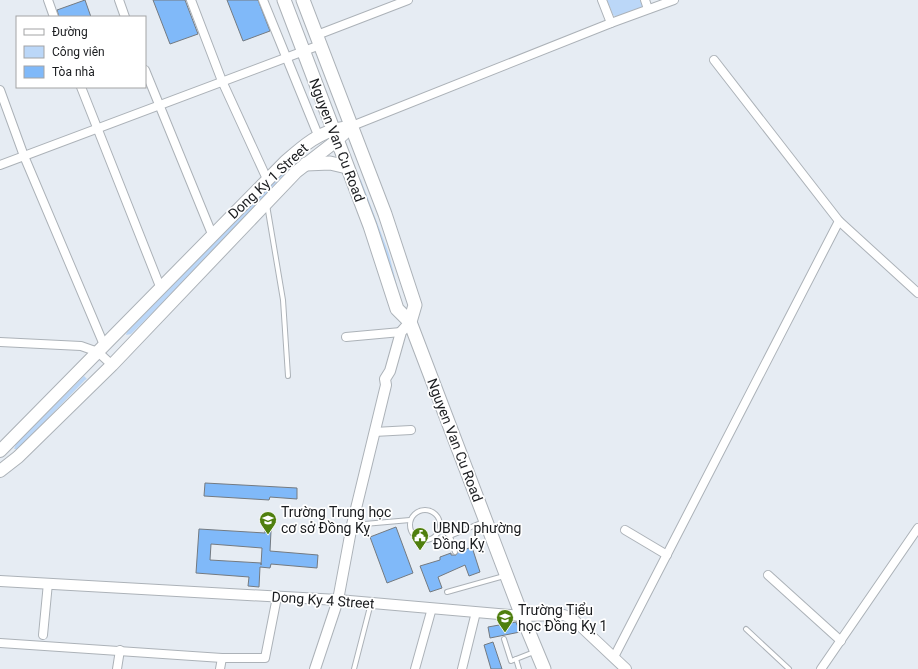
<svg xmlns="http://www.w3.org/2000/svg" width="918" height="669" viewBox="0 0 918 669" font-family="Roboto,sans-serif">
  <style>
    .green { fill: #bbd7f8 }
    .building { fill: #80b9f9; stroke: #747a80; fill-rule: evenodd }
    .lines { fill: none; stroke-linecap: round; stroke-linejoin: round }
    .service-casing { stroke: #acb2b8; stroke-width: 6 }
    .minor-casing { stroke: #acb2b8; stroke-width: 10 }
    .tertiary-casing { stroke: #acb2b8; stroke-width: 12 }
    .secondary-casing { stroke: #acb2b8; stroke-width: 14 }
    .primary-casing { stroke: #acb2b8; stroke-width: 15 }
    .service { stroke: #fff; stroke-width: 4 }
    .minor { stroke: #fff; stroke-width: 8 }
    .tertiary { stroke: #fff; stroke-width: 10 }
    .secondary { stroke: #fff; stroke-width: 12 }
    .primary { stroke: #fff; stroke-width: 13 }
    .labels { text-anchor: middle; stroke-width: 3.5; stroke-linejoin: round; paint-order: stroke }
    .street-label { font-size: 14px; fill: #1a1c1f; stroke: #fff }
    .poi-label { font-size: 14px; fill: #1a1c1f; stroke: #fff; text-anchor: start }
  </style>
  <rect width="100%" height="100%" fill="#e6ecf3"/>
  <g class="green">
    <path d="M607,0H642V7L617,17L613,15Z"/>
    <path d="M294,162L292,166C239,223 187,280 131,334L126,335L127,332L288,165Z"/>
    <path d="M358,177L361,180L389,254L403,310Z"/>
    <path d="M84,376L87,379L85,380L18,449H14L16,444Z"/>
  </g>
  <g class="building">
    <path d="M85,0L91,17H59L57,10Z"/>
    <path d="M153,0H185L198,34L170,44Z"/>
    <path d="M227,0H258L270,31L243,41Z"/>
    <path d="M205,483L297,488V499L270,497L269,500L204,496Z"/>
    <path d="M396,527L413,573L387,583L370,537Z"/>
    <path d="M199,529L265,533V531H271L270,551L318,555L317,568L271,564L270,568L260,567L259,587L248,586L249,577L196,573ZM211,544L262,548L261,565V563L210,560Z"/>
    <path d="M472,547L480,572L469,576L465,565L438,577L442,588L430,592L420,566L440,560V557L451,553V555H456L458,552Z"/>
    <path d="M516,622L520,632L490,638L488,627Z"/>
    <path d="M493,642L502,669H491L484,645Z"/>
  </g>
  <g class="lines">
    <defs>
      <g id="service">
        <path d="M267,205L283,300L288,376"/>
        <circle cx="425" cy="525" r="15"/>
        <path d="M353,525L410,520"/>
        <path d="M440,528L450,536"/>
        <path d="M455,552L450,536L483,522"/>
        <path d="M447,592L504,576"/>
        <path d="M746,629L789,669"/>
        <path d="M504,639L511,661L534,652"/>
        <path d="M516,659L519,669"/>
        <path d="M354,669L371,603"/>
      </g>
      <g id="minor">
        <path d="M48,0L54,17"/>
        <path d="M119,0L125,17"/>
        <path d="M191,0L222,81L267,179"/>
        <path d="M263,0L318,135"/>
        <path d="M602,0L611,23"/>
        <path d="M645,0L648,9"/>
        <path d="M317,35L408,0"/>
        <path d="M714,60L839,221L918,293"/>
        <path d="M145,70L212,234"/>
        <path d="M81,87L161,289"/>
        <path d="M0,90L24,156L104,345"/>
        <path d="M352,126L611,23L674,0"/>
        <path d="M0,165L320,45"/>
        <path d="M346,337L401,332"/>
        <path d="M0,342L81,346L98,352L112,365"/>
        <path d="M374,432L411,430"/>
        <path d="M625,530L667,555"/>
        <path d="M768,575L841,641"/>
        <path d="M43,635L48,583"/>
        <path d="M0,643L222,658H265L277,597"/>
        <path d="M614,657L839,221"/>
        <path d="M117,669L120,650"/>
        <path d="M220,669L222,658"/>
        <path d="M415,669L432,608"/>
        <path d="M462,669L476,612"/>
        <path d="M821,669L918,528"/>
      </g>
      <g id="tertiary">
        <path d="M0,581L338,600L522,616L564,615L574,620L626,669"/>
        <path d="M315,669L338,600L352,525L386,385L385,379L390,371L401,332L410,322"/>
      </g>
      <g id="secondary">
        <path d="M0,451L286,161C303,146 320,131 343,128"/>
        <path d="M0,471L18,457L112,365L296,172L336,141L352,126"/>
      </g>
      <g id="primary">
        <path d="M284,0L370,226L397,309L410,322L522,616L544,669"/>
        <path d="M303,0L385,214L415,305L410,322"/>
        <path d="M306,164L330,163L347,167"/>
      </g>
    </defs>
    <use href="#service" class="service-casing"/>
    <use href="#minor" class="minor-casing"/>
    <use href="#tertiary" class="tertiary-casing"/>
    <use href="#secondary" class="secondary-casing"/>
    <use href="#primary" class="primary-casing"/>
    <use href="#service" class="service"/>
    <use href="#minor" class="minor"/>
    <use href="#tertiary" class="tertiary"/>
    <use href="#secondary" class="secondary"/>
    <use href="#primary" class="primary"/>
  </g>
  <defs>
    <symbol id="school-pin" viewBox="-11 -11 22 30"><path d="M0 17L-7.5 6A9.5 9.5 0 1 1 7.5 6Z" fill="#4f7f0e" stroke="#fff"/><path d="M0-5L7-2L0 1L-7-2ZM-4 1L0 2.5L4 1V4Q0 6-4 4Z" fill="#fff"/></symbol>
    <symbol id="civic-pin" viewBox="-11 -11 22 30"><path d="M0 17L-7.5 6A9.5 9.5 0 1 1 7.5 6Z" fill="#4f7f0e" stroke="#fff"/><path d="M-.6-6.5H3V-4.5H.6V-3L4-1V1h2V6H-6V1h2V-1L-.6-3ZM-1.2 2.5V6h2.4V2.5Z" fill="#fff"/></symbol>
  </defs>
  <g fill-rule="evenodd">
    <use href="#school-pin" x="258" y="510" width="20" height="27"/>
    <use href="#civic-pin" x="410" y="526" width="20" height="27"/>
    <use href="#school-pin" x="495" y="608" width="20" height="27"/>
  </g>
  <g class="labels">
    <g class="street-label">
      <text transform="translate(337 140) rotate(69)" y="5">Nguyen Van Cu Road</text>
      <text transform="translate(268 181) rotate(-43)" y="5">Dong Ky 1 Street</text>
      <text transform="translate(455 440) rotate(69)" y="5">Nguyen Van Cu Road</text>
      <text transform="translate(323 600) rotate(4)" y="5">Dong Ky 4 Street</text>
    </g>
    <g class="poi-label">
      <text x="281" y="517">Trường Trung học<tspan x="281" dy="16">cơ sở Đồng Kỵ</tspan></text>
      <text x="433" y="533">UBND phường<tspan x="433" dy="16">Đồng Kỵ</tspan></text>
      <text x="518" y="615">Trường Tiểu<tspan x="518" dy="16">học Đồng Kỵ 1</tspan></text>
    </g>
  </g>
  <rect x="16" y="16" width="130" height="72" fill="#ffffff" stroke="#a3a4a5"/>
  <rect x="24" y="29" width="20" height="6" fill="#ffffff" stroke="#a3a4a5"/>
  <text x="52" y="36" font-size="12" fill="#1a1c1f">Đường</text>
  <rect x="24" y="46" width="20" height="12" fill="#bbd7f8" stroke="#a3a4a5"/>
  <text x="52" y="56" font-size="12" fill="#1a1c1f">Công viên</text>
  <rect x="24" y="66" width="20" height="12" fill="#80b9f9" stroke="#a3a4a5"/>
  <text x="52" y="76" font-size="12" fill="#1a1c1f">Tòa nhà</text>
</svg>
